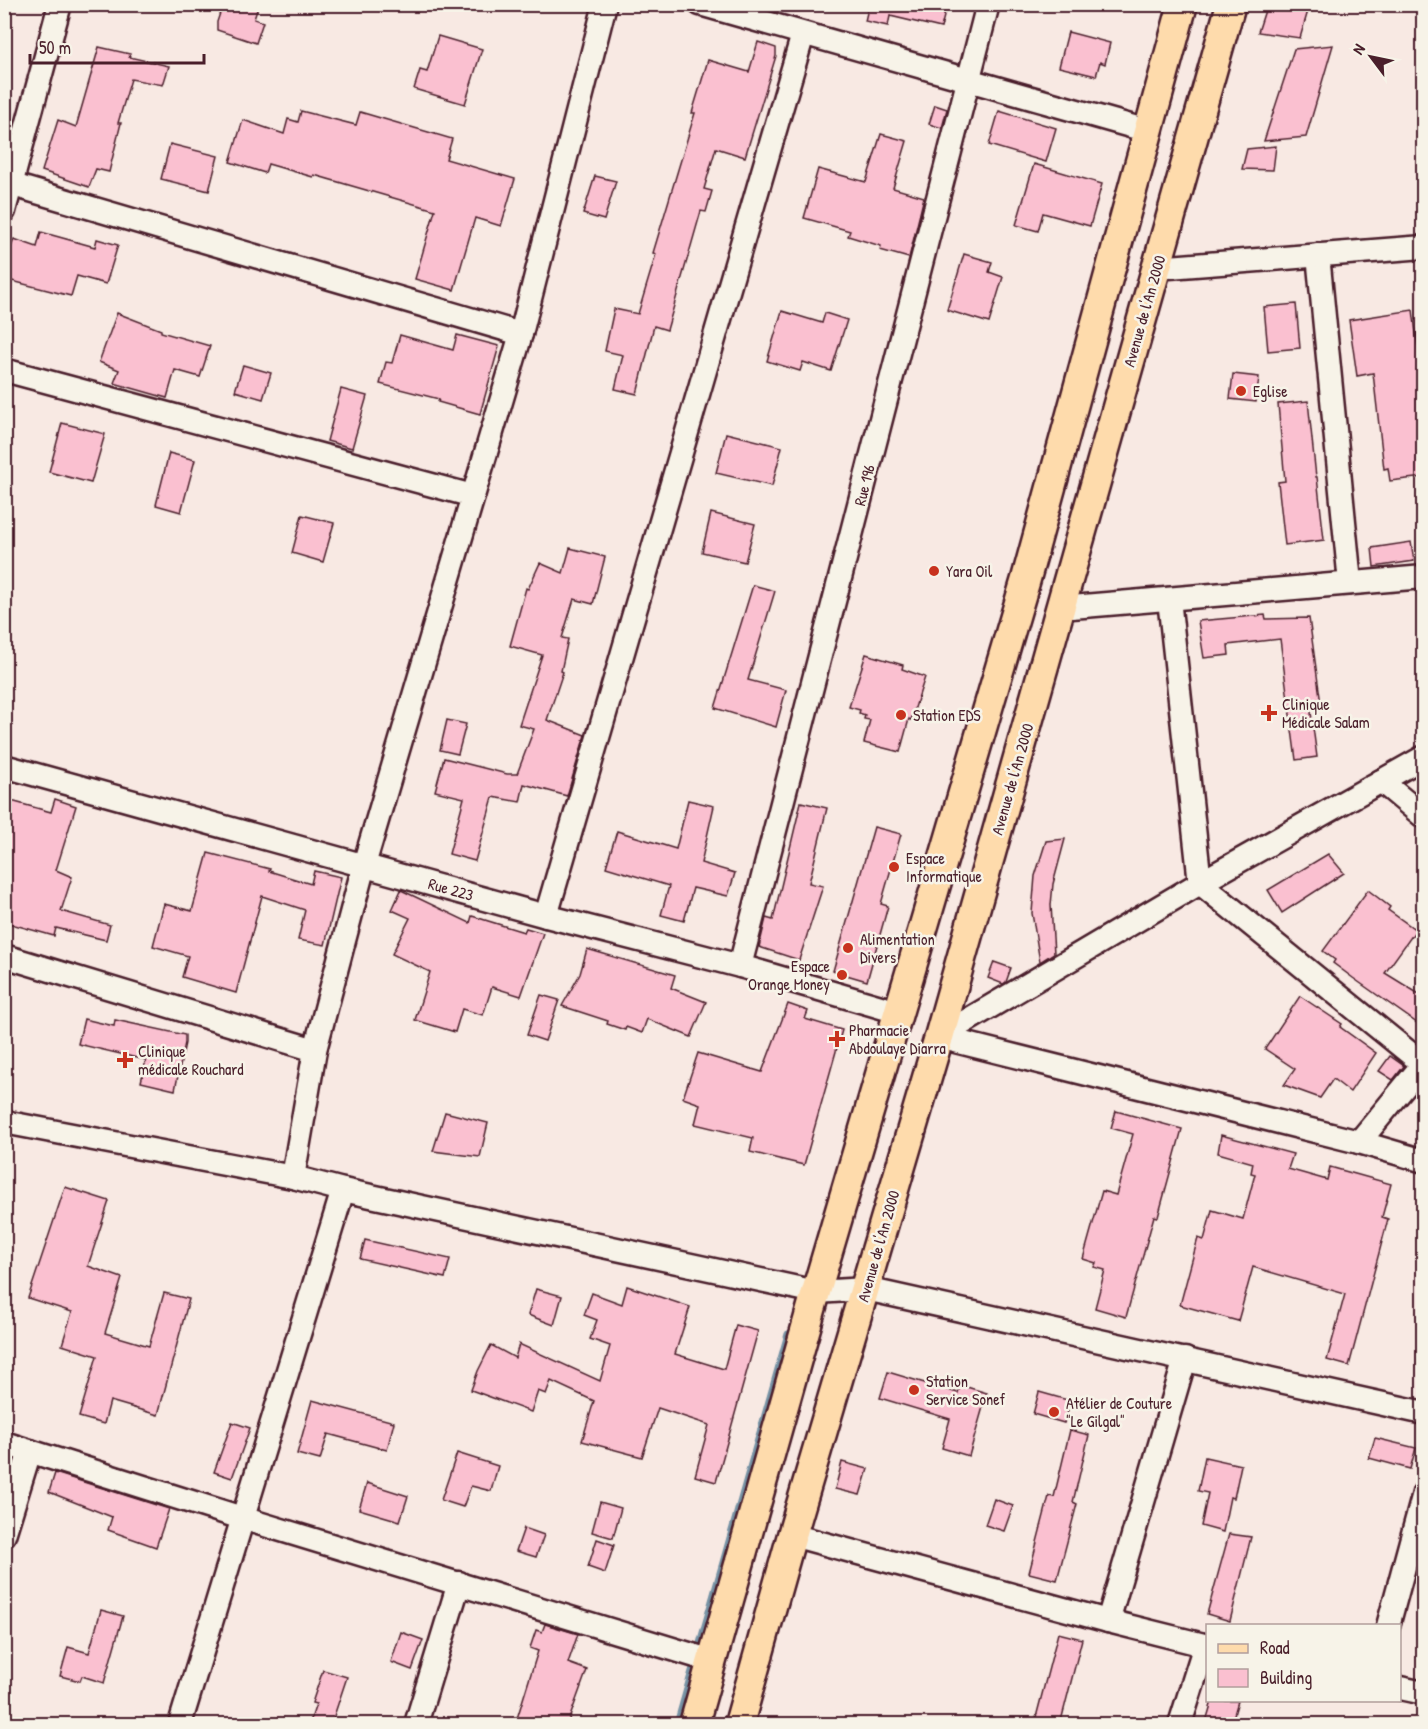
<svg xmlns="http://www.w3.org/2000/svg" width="1428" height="1729" viewBox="0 0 1428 1729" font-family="'Patrick Hand',sans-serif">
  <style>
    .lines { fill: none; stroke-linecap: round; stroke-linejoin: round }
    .stream { stroke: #7692a4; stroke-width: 7 }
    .building { fill: #fac0d0; stroke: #4a1f2b; stroke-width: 1.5 }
    .minor-casing { stroke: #4a1f2b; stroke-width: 27 }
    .major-casing { stroke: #4a1f2b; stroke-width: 33 }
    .minor { stroke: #f7f3e8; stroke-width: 22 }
    .major { stroke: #fedbac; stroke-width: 28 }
    .poi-dot { fill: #c8321e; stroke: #f7f3e8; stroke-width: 2 }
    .labels { text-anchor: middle; stroke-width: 5; stroke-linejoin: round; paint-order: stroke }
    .street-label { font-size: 16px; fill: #4a1f2b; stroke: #f7f3e8 }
    .poi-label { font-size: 16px; fill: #4a1f2b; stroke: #f7f3e8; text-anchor: start }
  </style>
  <rect width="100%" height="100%" fill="#f8e9e3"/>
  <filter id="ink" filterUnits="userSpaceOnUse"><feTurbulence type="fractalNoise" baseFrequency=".0167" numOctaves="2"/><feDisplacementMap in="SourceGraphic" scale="12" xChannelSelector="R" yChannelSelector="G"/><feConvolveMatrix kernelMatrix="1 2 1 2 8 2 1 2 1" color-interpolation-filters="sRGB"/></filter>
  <g filter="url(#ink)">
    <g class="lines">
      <path class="stream" d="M677,1724L788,1334"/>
    </g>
    <g class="building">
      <path d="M223,4H259L254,19L263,22L256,43L217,30V22Z"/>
      <path d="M869,4H947L941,28L890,16L888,26L865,21Z"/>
      <path d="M1267,4H1310L1300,38L1258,32Z"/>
      <path d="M1068,32L1110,43L1105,64L1100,62L1096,76L1059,67Z"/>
      <path d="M438,36L482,49L465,104L414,89L420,70L427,72Z"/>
      <path d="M758,42L776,48V56L745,157L716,148L704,189L712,191L706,212L701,211L667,330L654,326L637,394L615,389L623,355L605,351L614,309L638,314L656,254L653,253L695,113H692L708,60L749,72Z"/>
      <path d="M1333,45L1306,137L1264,141L1294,49Z"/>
      <path d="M99,47L130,54L129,57L169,66L163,85L131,79L118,123H121L109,172L96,169L89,187L42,171L58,120L76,127Z"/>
      <path d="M935,105L947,109L942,128L929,124Z"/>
      <path d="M301,111L356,125L360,112L452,139L446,159L515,179L501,226L475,218L454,290L415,279L435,210L314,175L313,177L268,164L265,173L230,162L243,120L284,134L288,119L298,122Z"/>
      <path d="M999,111L1056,128L1046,162L989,145Z"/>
      <path d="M881,134L907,141L893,188L924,197L909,258L880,250L881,246L848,236L850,231L804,218L818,169L866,182Z"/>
      <path d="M170,144L218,156L209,191L161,179Z"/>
      <path d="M1276,146L1273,170L1242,169L1247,149Z"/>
      <path d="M1034,164L1102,184L1090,226L1043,213L1038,231L1016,225Z"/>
      <path d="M595,176L616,181L604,220L583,214Z"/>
      <path d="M41,232L95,247L97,239L118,245L106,284L77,276L71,296L4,279V267L14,239L37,247Z"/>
      <path d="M964,254L992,262L989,272L1003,277L989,323L947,310Z"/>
      <path d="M1296,304L1300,348L1268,351L1264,307Z"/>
      <path d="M1413,310L1419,356H1424V477L1390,481L1388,468L1384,469L1373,373L1357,376L1349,320Z"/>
      <path d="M782,311L822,323L825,313L847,320L831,371L803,362L800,371L767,361Z"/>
      <path d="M117,313L161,330V332L210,346L200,377L175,370L167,398L114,383L119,370L99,362Z"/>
      <path d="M400,335L453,350L457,335L499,346L480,414L438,402L439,399L380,384L386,362L392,363Z"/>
      <path d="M243,365L271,373L263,399L235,391Z"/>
      <path d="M1233,374L1259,377L1256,402L1230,399Z"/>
      <path d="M341,389L367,396L352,448L327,441Z"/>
      <path d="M1308,401L1316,477H1317L1324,540L1285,545L1278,482L1285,481L1278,404Z"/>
      <path d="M62,423L105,434L91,483L49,472Z"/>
      <path d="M726,433L782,447L772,486L716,473Z"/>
      <path d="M169,453L195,460L181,512L156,505Z"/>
      <path d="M711,513L755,524L745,562L702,552Z"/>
      <path d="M302,515L334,523L323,562L292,553Z"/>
      <path d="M1411,542L1414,561L1374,567L1372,548Z"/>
      <path d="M570,548L605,557L593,604L574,599L562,638L568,639L561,671L563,672L547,720L585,735L567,796L524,784L520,802L493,797L475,861L449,854L464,798L435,791L444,758L507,774H517L534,729L519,725L542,655L510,646L526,588L528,589L540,563L563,573Z"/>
      <path d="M753,585L775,591L748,680L786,690L776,727L715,708Z"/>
      <path d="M1265,615L1266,619L1309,618L1321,704L1310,705L1317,757L1296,760L1280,639L1228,645L1229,655L1204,658L1198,621Z"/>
      <path d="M866,654L903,665L902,669L925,677L911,720L909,719L900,752L864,743L870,720L864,719L865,715L859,713L860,710L849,707Z"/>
      <path d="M447,720L466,724L458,754L440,750Z"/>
      <path d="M4,799L51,812L55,799L76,806L56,870L72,877L61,911L110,925L106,940L56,928L54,936L4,922Z"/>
      <path d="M688,800L714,806L701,863L735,873L728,896L693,888L684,921L661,915L669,886L606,867L617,831L676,849Z"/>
      <path d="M801,802L827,808L809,883L823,886L799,960L759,947L766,918L773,920Z"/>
      <path d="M874,827L901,834L881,904L888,906L867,981L833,971Z"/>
      <path d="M1065,839L1053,884L1051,905L1054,953L1040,962L1032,913L1035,876L1046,841Z"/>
      <path d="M208,853L270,869L269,871L311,884L314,871L341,877L325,945L298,940L305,910L262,896L236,993L182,977L188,956L153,946L164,904L192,911Z"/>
      <path d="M1328,854L1344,873L1282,913L1268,890Z"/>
      <path d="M401,890L470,923L472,916L524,932L526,928L543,933L521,996L492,987L483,1015L462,1009L455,1032L415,1020L430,972L392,954L410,918L392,910Z"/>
      <path d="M1368,890L1390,907L1388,910L1416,930L1385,973L1424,997V1028L1353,978L1333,963L1335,960L1323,951Z"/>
      <path d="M587,949L675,975L671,988L706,1002L691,1037L647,1019L642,1033L626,1027L625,1030L607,1024L608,1021L562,1006L580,974Z"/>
      <path d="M994,962L1011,968L1006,982L1003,984L988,978Z"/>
      <path d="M541,995L559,1000L545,1041L527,1035Z"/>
      <path d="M1300,996L1342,1024L1340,1027L1376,1053L1350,1092L1333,1079L1320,1098L1284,1085L1295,1069L1265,1049Z"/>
      <path d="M788,1004L808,1011L805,1019L842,1030L804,1165L750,1152L753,1138L695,1124L700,1104L683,1098L698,1053L762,1072Z"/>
      <path d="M84,1019L114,1026L115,1020L185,1035V1043L175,1090L141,1082L146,1060L78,1044Z"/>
      <path d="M1390,1056L1404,1066L1393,1080L1379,1071Z"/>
      <path d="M1116,1111L1182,1129L1158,1217L1154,1216L1126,1317L1095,1308L1105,1270L1094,1267L1096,1263L1083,1259L1102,1191L1116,1195L1133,1134L1111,1128Z"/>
      <path d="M445,1112L488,1123L480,1157L433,1151Z"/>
      <path d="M1221,1135L1293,1154L1288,1169L1327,1180L1330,1167L1391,1184L1382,1217L1388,1219L1349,1366L1327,1360L1345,1294L1253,1267L1238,1321L1180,1305L1198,1238L1204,1240L1212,1210L1243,1219L1255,1174L1251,1173L1253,1163L1218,1153Z"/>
      <path d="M65,1187L109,1201L88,1266L122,1278L105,1333L149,1346L164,1293L189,1299L158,1415L110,1401L104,1424L79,1417L97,1356L62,1345L72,1312L28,1298Z"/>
      <path d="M365,1240L450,1259L445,1278L360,1259Z"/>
      <path d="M627,1286L690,1307L675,1354L724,1369L736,1325L758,1331L716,1482L695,1476L709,1425L658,1408L642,1457L582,1441L594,1401L551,1381L546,1394L538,1391L531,1412L471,1390L478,1371L491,1345L515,1358L519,1344L600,1381L610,1346L590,1339L597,1320L584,1315L592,1293L622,1304Z"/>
      <path d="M536,1289L562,1296L554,1325L528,1315Z"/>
      <path d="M888,1372L958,1393L960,1385L987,1393L969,1456L942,1448L950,1419L880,1398Z"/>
      <path d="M1039,1392L1071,1401L1064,1423L1033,1414Z"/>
      <path d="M312,1400L394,1422L387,1450L328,1434L320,1460L297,1454Z"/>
      <path d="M232,1422L250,1428L232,1478L214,1472Z"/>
      <path d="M1070,1430L1089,1435L1073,1502L1077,1504L1057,1580L1029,1573L1049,1496L1054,1497Z"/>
      <path d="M1375,1438L1416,1448L1410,1469L1369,1458Z"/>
      <path d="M457,1453L498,1466L491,1491L471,1486L463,1507L441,1500Z"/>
      <path d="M1205,1457L1241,1465L1234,1498L1230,1497L1223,1532L1201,1526L1208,1493L1198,1491Z"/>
      <path d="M842,1462L868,1469L860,1495L835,1489Z"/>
      <path d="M55,1473L169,1509L156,1547L108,1530L112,1517L49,1492Z"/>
      <path d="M367,1483L408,1496L400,1521L359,1509Z"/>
      <path d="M994,1499L1013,1506L1004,1531L985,1525Z"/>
      <path d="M600,1502L621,1508L613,1538L592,1532Z"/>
      <path d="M524,1528L544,1535L536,1557L516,1551Z"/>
      <path d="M1229,1534L1251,1537L1230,1621L1207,1614Z"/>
      <path d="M597,1539L614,1545L605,1573L588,1567Z"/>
      <path d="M101,1610L123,1616L104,1683L82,1676L80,1681L60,1676L68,1647L89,1653Z"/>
      <path d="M545,1624L578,1634L568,1663L587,1670L567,1725H515L538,1651L530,1648L536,1630L542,1632Z"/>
      <path d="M401,1632L423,1640L412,1670L391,1662Z"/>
      <path d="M1058,1633L1082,1639L1060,1725H1034Z"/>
      <path d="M323,1670L347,1677L331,1725H309L316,1704L312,1703Z"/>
      <path d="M1212,1701H1238L1231,1725H1205Z"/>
    </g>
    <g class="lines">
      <defs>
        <g id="minor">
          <path d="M700,4L1148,131"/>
          <path d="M13,185L521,334"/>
          <path d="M4,211L60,4"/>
          <path d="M1318,255L1350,583"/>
          <path d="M1156,268L1424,247"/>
          <path d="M4,370L473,496"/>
          <path d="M1169,599L1200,883L1423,1064"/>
          <path d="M1060,608L1424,577"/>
          <path d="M4,766L546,916L740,966L898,1012"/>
          <path d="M1381,781L1424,817"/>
          <path d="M546,916L803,34"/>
          <path d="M4,956L315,1050"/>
          <path d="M740,966L988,4"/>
          <path d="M939,1037L1200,883L1424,757"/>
          <path d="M939,1037L1359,1142"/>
          <path d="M1424,1063L1359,1142L1424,1161"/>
          <path d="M4,1122L293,1177L343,1190L816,1292L866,1289L1424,1413"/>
          <path d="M293,1177L315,1050L364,865L521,334L605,4"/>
          <path d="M4,1443L242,1518L712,1661"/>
          <path d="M4,1535L30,1451"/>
          <path d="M792,1535L1108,1621L1208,1646"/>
          <path d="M1108,1621L1185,1359"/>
          <path d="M1388,1626L1424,1493"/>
          <path d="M1400,1688L1424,1693"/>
          <path d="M180,1724L343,1190"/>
          <path d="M416,1724L459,1583"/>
          <path d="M1180,1724L1205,1645"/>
        </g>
        <g id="major">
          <path d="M694,1724L816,1292L1026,579L1183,4"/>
          <path d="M739,1724L792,1535L939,1037L1231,4"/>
        </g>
      </defs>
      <use href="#minor" class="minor-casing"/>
      <use href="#major" class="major-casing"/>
      <use href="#minor" class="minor"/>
      <use href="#major" class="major"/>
    </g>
  </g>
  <g class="poi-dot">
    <circle cx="1241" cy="391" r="6"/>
    <circle cx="934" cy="571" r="6"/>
    <path d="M1266 704h6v6h6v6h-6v6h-6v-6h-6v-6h6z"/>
    <circle cx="901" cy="715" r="6"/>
    <circle cx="894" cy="867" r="6"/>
    <circle cx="848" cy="948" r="6"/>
    <circle cx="842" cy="975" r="6"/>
    <path d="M834 1030h6v6h6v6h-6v6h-6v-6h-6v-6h6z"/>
    <path d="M122 1051h6v6h6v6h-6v6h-6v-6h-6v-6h6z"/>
    <circle cx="914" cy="1390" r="6"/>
    <circle cx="1054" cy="1412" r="6"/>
  </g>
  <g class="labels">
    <g class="street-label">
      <text transform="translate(1144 311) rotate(-74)" y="6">Avenue de l'An 2000</text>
      <text transform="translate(864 485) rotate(-76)" y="6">Rue 196</text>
      <text transform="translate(1012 779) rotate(-74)" y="6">Avenue de l'An 2000</text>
      <text transform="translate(451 889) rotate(16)" y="6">Rue 223</text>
      <text transform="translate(878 1246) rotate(-74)" y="6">Avenue de l'An 2000</text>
    </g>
    <g class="poi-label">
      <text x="1253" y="397">Eglise</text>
      <text x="946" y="577">Yara Oil</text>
      <text x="1282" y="710">Clinique<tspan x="1282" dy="18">Médicale Salam</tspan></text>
      <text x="913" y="721">Station EDS</text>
      <text x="906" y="864">Espace<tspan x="906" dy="18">Informatique</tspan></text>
      <text x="860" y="945">Alimentation<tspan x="860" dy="18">Divers</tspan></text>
      <text x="830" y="972" text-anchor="end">Espace<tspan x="830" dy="18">Orange Money</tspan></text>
      <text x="849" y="1036">Pharmacie<tspan x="849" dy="18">Abdoulaye Diarra</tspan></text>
      <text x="138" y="1057">Clinique<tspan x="138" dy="18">médicale Rouchard</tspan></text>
      <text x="926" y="1387">Station<tspan x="926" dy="18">Service Sonef</tspan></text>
      <text x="1066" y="1409">Atélier de Couture<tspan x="1066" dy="18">"Le Gilgal"</tspan></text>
    </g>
  </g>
  <rect width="1428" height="1729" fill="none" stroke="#f7f3e8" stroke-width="24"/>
  <rect x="12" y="12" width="1404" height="1705" fill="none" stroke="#4a1f2b" stroke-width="2" filter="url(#ink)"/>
  <rect x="1206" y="1624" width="195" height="78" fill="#f7f3e8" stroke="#b29e9c" stroke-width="1.5"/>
  <rect x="1218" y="1644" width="30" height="9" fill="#fedbac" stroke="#b29e9c" stroke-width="1.5"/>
  <text x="1260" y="1654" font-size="18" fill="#4a1f2b">Road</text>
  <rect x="1218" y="1669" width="30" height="18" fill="#fac0d0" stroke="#b29e9c" stroke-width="1.5"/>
  <text x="1260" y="1684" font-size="18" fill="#4a1f2b">Building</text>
  <g transform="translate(1371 57) rotate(302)" stroke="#f7f3e8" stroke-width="4.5" paint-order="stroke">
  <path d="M0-4.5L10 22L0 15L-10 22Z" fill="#4a1f2b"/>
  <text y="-9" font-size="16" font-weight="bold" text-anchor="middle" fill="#4a1f2b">N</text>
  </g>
  <path d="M30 54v9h174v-9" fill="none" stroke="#4a1f2b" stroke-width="3"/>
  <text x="39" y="54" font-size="18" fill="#4a1f2b" stroke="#f7f3e8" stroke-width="4.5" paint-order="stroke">50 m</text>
</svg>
